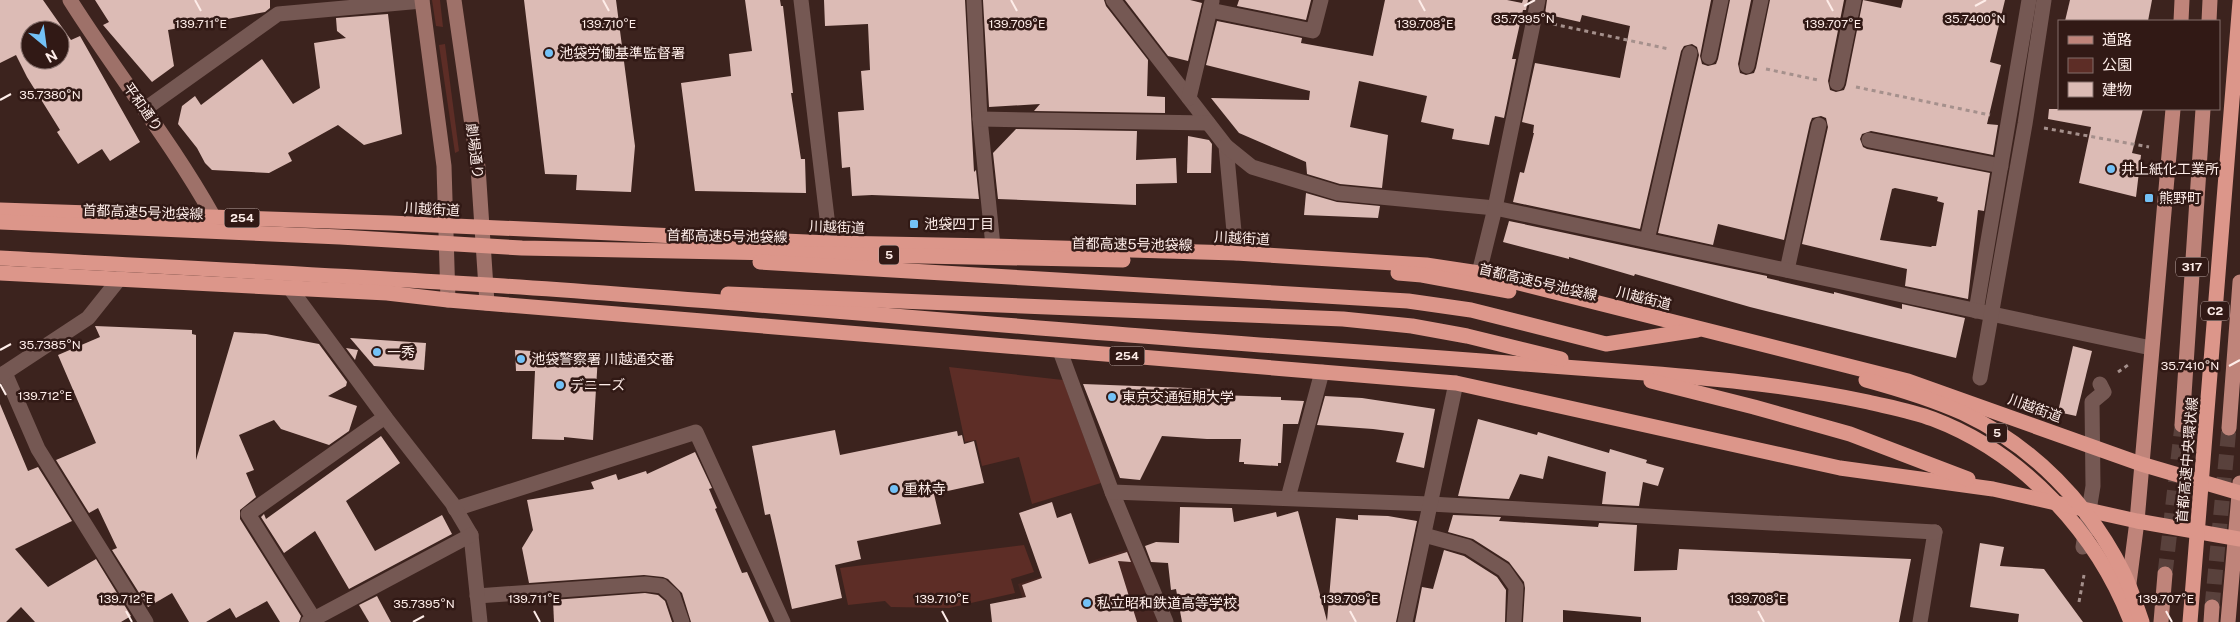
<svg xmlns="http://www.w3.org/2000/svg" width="2240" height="622" viewBox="0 0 2240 622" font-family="'Public Sans','Noto Sans JP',sans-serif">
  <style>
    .built { fill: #482722 }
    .green { fill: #5d2d26 }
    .building { fill: #dcbbb5; fill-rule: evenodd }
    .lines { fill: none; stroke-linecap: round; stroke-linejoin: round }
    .primary-tunnel { stroke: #59413c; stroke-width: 15; stroke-dasharray: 15 8; stroke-linecap: butt }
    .path { stroke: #a5908c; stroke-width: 3; stroke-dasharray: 4 4; stroke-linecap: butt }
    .lane { stroke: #755853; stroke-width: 15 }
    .street { stroke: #755853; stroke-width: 15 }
    .secondary { stroke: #9e7169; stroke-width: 15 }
    .primary { stroke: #bf847a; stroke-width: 15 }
    .highway { stroke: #dc968a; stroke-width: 15 }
    .ticks { fill: none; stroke: #feede9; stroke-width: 2 }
    .poi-dot { fill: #73c1f6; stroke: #311915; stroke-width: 2 }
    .labels { text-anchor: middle; stroke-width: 5; stroke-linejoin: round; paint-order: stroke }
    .shield { fill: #311915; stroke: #c0ada9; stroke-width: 1 }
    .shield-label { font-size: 12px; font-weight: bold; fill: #feede9 }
    .poi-label { font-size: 14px; fill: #feede9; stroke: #311915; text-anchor: start }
    .street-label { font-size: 14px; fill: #feede9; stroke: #311915 }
    .ticks-label { font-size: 12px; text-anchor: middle; fill: #feede9; stroke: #311915; stroke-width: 5; stroke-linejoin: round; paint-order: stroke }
  </style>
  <rect width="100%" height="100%" fill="#3c231e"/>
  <path class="built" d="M1129,549L1158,622H1030L1018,584Z"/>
  <g class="green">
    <path d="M432,0H440L443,27L436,26Z"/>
    <path d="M445,44L459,151L455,153L439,45Z"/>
    <path d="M949,367L1063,380L1101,483L1032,504L1019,457L982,466L976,440L965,442Z"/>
    <path d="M1024,545L1034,572L1011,579L1015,593L949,608L891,607L885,601L848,605L840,568Z"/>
  </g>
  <g class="building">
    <path d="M0,0H43L71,40L80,36L140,142L110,161L102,149L78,164L57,132L60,130L27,77L16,55L0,63ZM30,30H60V60H30Z"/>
    <path d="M95,0H270V8L265,12L168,30L174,66L152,82L103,25L109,22Z"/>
    <path d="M524,0H616L635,146L631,192L576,190L577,175L545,174Z"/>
    <path d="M745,0H780L781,6H783L793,93H791L801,159H805L806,193L695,191L681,83L731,76L729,54L752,51Z"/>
    <path d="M824,0H965L974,172L976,170L979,199L872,195L852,196L850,167L842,168L838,112L864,110L861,71L870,70L868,24L825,26Z"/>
    <path d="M983,0H1104L1106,6L1148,60L1147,96L1165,97V113L1034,111L1040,104L989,107Z"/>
    <path d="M1125,0H1190L1202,3L1188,61L1168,56Z"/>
    <path d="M1239,0H1311L1306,20L1237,6Z"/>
    <path d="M1385,0H1507L1522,3L1523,0H1528L1526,10H1523L1512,59H1516L1504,118L1495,116L1489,145L1452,139L1454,129L1421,122L1427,96L1359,81L1350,127L1388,135L1382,188L1340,184L1307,174L1306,162L1239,133L1211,98L1309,100L1310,91L1206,65L1217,21L1302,38L1301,43L1373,56Z"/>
    <path d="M1547,0H1711L1700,56L1702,64L1708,66L1716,64L1718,59L1730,0H1751L1738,64L1740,73L1746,75L1754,73L1756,68L1770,0H1844L1828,81L1830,90L1836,92L1844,90L1846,85L1863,0L1901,8L1903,0H2005L1990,62L2001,65L1987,124L1998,125L1993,155L1871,131L1862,134L1860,139L1863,147L1867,149L1990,173L1984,211L1978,210L1968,299L1905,286L1907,269L1802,244L1828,127L1826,118L1821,116L1812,118L1810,123L1784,240L1718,224L1713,245L1658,233L1699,55L1697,47L1692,44L1684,46L1681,51L1640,229L1513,202L1520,172L1524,173L1534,133H1533L1534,125L1522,122L1535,63L1620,78L1630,26L1582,15L1580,22L1545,14ZM1895,188L1938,197L1937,201L1944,203L1936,246H1932L1931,247L1880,240L1892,189Z"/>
    <path d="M2070,0H2152L2148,21H2065Z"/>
    <path d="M388,14L402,134L364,145L338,125L288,153L292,161L269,173L212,170L205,163L197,148L178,124L182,106L195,96L201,105L262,59L293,104L320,88L314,43L346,38L337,31L336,18Z"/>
    <path d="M2049,109H2143L2132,153L2141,155L2136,197L2079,183L2091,127L2048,119Z"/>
    <path d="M1016,129L1137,131L1136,160L1176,158L1177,183L1136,184V205L998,199L993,153Z"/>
    <path d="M1188,136L1209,140L1212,144L1211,173H1187Z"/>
    <path d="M1306,193L1337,202L1380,206L1378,218L1304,215Z"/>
    <path d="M1509,221L1767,276V278L1834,294V292L1902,309V304L1965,318L1956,358L1750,307L1635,274L1634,276L1569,257V259L1503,242Z"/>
    <path d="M95,326L192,330V334L196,335V460L234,332L266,334L319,344L347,382L346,386L328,396L357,406L349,431L329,445L281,429L274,420L239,435L254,470L246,473L256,497L240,510V519L301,616L299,622H280L267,601L236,618L230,608L206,622H189L172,593L148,607L112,550L117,548L98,508L89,513L56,460L96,443L58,355L100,337Z"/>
    <path d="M350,338L426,343L424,370L374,366Z"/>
    <path d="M2073,346L2092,351L2076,416L2058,412Z"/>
    <path d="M346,348L358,350L355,360Z"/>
    <path d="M515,350L598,355L593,440L564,437V440L532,439L535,371H516Z"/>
    <path d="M1083,384L1214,389L1218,395L1281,397V400L1304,401L1298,424H1283L1281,463H1278V466L1244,464V462H1239L1241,439H1207L1162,436L1140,480L1120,478Z"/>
    <path d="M1325,396L1362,398L1435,409L1424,468L1396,462L1404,433L1373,429L1317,425Z"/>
    <path d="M0,404L28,471L38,467L72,521L15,549L48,587L96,559L131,616L121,622H35L21,607L6,622H0Z"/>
    <path d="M1478,419L1537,435L1538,432L1609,453L1610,449L1647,460L1646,463L1664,468L1658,486L1643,482L1639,506L1602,504L1606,472L1548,456L1543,479L1520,474L1509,499L1458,496Z"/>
    <path d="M835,430L840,455L957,431L958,436L962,435L964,444L974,441L984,483L934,494L941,524L857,541L861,559L835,565L842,598L792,609L770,514L765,515L752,446Z"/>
    <path d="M381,436L400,463L346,501L375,551L442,515L452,534L349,589L315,531L284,553L261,517L264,514L266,519Z"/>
    <path d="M695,452L712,488L709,489L717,508L715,509L742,573L747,572L769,622H691L682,593L668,579L663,577L644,575L529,583L522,548L533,530L527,500L594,489L591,482L616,474L618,480L646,471L647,474Z"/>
    <path d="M1052,502L1057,518L1071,513L1089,564L1127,552L1131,562L1118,561L1137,622H992L990,604L1026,597L1022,585L1042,578L1019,513Z"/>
    <path d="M1180,507L1232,508L1234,522L1276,512L1277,517L1298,511L1327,621L1336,518L1358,520V515L1388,516L1417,521L1396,622H1182L1176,589L1171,590L1168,563L1151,562L1145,546L1156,542L1179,543Z"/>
    <path d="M1453,515L1501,517L1499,521L1598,527L1599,523L1637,525L1634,571L1677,570L1679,549L1911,559L1899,622H1641V617L1563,610V622H1523L1525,588L1524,582L1509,562L1473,539L1448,532Z"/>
    <path d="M1980,543L2004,547L2000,566L2044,569L2083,622H2018L2019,614L1970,607Z"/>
    <path d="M1444,550L1464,556L1497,577L1506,590L1505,622H1415L1422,587L1433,589Z"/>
    <path d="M645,593L658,595L665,601L672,622H554L553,600Z"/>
    <path d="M377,596L391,622H369L359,605Z"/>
  </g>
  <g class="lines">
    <g class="primary-tunnel">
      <path d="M2165,574L2182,425"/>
      <path d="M2212,607L2229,428"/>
    </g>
    <g class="path">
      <path d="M1553,24L1669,49"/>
      <path d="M1766,69L1818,80"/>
      <path d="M1856,87L1990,115"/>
      <path d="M2044,128L2149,147"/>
      <path d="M2118,372L2128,365"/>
      <path d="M2079,602L2084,575"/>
    </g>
    <g class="lane">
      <path d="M1709,57L1721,0"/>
      <path d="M1837,83L1854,0"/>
      <path d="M1869,140L2001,166"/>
      <path d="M1647,240L1690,53"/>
      <path d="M1787,270L1819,125"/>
      <path d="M1976,311L2029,0"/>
      <path d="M1288,498L1322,372"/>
      <path d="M455,509L696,432L783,622"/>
      <path d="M1424,535L1468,547L1504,570L1516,587L1514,622"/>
      <path d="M477,596L645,584L662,586L673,596L682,622"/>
      <path d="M314,619L248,514L385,417"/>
      <path d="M1920,622L1935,532"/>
    </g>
    <g class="street">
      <path d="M801,0L830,243"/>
      <path d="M974,0L980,119L993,246"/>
      <path d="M1113,0L1226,146L1236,253"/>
      <path d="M1210,10L1313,31L1321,0"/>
      <path d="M1747,66L1761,0"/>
      <path d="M1189,98L1212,1"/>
      <path d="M145,109L278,14L422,1"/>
      <path d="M980,119L1208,123"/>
      <path d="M1226,146L1252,167L1338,193L1495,208L2151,348"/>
      <path d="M1479,273L1495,208L1538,0"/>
      <path d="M289,287L385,417L452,503L471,535L480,622"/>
      <path d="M1060,351L1112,492L1166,622"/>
      <path d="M5,373L38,449L146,622"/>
      <path d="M0,376L88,318L120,278"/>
      <path d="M1980,378L2025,124L2044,0"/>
      <path d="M1112,492L1430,504L1935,532"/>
      <path d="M2083,547L2093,486L2092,402L2104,392L2100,384"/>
      <path d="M308,622L471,535"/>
      <path d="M1405,622L1456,383"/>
    </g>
    <g class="secondary">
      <path d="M70,0C116,73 171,141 213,216"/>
      <path d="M422,0L444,166L448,300"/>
      <path d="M454,0L478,167L487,303"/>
    </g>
    <g class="primary">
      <path d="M2181,21L2182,0"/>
      <path d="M2209,21L2210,0"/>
      <path d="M2182,425L2203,109"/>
      <path d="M2229,428L2240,282"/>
      <path d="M2128,591L2137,521L2173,109"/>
      <path d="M2161,622L2165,574"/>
      <path d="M2211,622L2212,607"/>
      <path d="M2228,622L2240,483"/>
    </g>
    <g class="highway">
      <path d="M0,210L390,223L830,243L993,246L1236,253L1426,265L1479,273L1908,381L2141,464L2240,493"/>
      <path d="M0,222L340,237L522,248L1123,260"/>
      <path d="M0,258C168,267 336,275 504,286C762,303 1019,328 1276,346C1399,355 1522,363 1645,373C1720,379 1794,386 1868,402C1889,407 1912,411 1933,419C2023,453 2097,533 2131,622"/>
      <path d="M760,262L1408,301L1471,310L1606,344L1697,330"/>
      <path d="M0,273L387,293L448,300L1456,383L1840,468L1993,489L2137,521L2240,539"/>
      <path d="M1398,273L1422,275L1509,291"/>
      <path d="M728,294L1343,319L1412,326L1467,336L1561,359"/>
      <path d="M1866,380C1899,389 1932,399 1963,413C2033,446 2089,504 2123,572C2131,588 2136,605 2142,622"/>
      <path d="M1651,381L1754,407L1850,434L1968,479"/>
      <path d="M2190,622L2240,1"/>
    </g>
  </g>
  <path class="ticks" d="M195,0L201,11M603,0L609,11M1011,0L1017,11M1419,0L1425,11M1827,0L1833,11M1524,6L1535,0M1975,6L1986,0M0,100L11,94M0,350L11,344M2229,366L2240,360M0,384L6,395M126,611L132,622M534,611L540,622M942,611L948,622M1350,611L1356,622M1758,611L1764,622M2166,611L2172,622M413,622L424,616"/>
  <g class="poi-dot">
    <circle cx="549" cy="53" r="5"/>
    <circle cx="2111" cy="169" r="5"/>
    <rect x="2144" y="193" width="10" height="10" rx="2.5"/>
    <rect x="909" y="219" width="10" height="10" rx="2.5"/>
    <circle cx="377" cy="352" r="5"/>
    <circle cx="521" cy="359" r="5"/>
    <circle cx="560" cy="385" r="5"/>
    <circle cx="1112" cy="397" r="5"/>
    <circle cx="894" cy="489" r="5"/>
    <circle cx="1087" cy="603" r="5"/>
  </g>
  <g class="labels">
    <g class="shield">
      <rect x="224.5" y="208.5" width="35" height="19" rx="4"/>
      <rect x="879" y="245.5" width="20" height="19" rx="4"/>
      <rect x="2176" y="257.5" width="32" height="19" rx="4"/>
      <rect x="2201" y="301.5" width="28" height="19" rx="4"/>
      <rect x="1109.5" y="346.5" width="35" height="19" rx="4"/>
      <rect x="1987" y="423.5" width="20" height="19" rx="4"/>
    </g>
    <g class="shield-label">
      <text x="242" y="222">254</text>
      <text x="889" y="259">5</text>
      <text x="2192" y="271">317</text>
      <text x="2215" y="315">C2</text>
      <text x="1127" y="360">254</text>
      <text x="1997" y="437">5</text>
    </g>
    <g class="poi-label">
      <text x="559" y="58">池袋労働基準監督署</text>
      <text x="2121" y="174">井上紙化工業所</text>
      <text x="2159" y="203">熊野町</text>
      <text x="924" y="229">池袋四丁目</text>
      <text x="387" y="357">一秀</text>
      <text x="531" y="364">池袋警察署 川越通交番</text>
      <text x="570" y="390">デニーズ</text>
      <text x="1122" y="402">東京交通短期大学</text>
      <text x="904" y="494">重林寺</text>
      <text x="1097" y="608">私立昭和鉄道高等学校</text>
    </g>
    <g class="street-label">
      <text transform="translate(143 107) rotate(55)" y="5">平和通り</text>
      <text transform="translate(475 151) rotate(83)" y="5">劇場通り</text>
      <text transform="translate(432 209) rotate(3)" y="5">川越街道</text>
      <text transform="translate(143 212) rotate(2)" y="5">首都高速5号池袋線</text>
      <text transform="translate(837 227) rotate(2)" y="5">川越街道</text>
      <text transform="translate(727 236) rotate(1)" y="5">首都高速5号池袋線</text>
      <text transform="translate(1242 238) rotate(3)" y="5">川越街道</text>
      <text transform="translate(1132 244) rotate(1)" y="5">首都高速5号池袋線</text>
      <text transform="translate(1538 282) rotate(13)" y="5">首都高速5号池袋線</text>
      <text transform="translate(1644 298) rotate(14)" y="5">川越街道</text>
      <text transform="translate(2035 408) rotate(20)" y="5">川越街道</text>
      <text transform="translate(2187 460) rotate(-85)" y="5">首都高速中央環状線</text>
    </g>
  </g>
  <g class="ticks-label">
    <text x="1524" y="23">35.7395°N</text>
    <text x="1975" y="23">35.7400°N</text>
    <text x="201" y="28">139.711°E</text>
    <text x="609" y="28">139.710°E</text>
    <text x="1017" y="28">139.709°E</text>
    <text x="1425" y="28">139.708°E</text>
    <text x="1833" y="28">139.707°E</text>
    <text x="50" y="99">35.7380°N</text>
    <text x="50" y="349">35.7385°N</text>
    <text x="2190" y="370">35.7410°N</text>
    <text x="45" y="400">139.712°E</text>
    <text x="126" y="603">139.712°E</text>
    <text x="534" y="603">139.711°E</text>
    <text x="942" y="603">139.710°E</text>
    <text x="1350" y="603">139.709°E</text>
    <text x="1758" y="603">139.708°E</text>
    <text x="2166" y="603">139.707°E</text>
    <text x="424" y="608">35.7395°N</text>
  </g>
  <rect x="2058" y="20" width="162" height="90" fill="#311915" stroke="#836e6a"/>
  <rect x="2068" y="36" width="25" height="8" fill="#bf847a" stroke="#836e6a"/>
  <text x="2102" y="45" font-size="15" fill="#feede9">道路</text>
  <rect x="2068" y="58" width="25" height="15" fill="#5d2d26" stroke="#836e6a"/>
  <text x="2102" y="70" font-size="15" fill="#feede9">公園</text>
  <rect x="2068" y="82" width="25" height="15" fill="#dcbbb5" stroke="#836e6a"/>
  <text x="2102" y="95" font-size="15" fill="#feede9">建物</text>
  <g transform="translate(45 45) rotate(151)"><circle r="24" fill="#311915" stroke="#836e6a"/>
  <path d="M0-4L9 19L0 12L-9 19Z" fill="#73c1f6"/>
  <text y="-8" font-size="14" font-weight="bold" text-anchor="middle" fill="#feede9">N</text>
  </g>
</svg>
